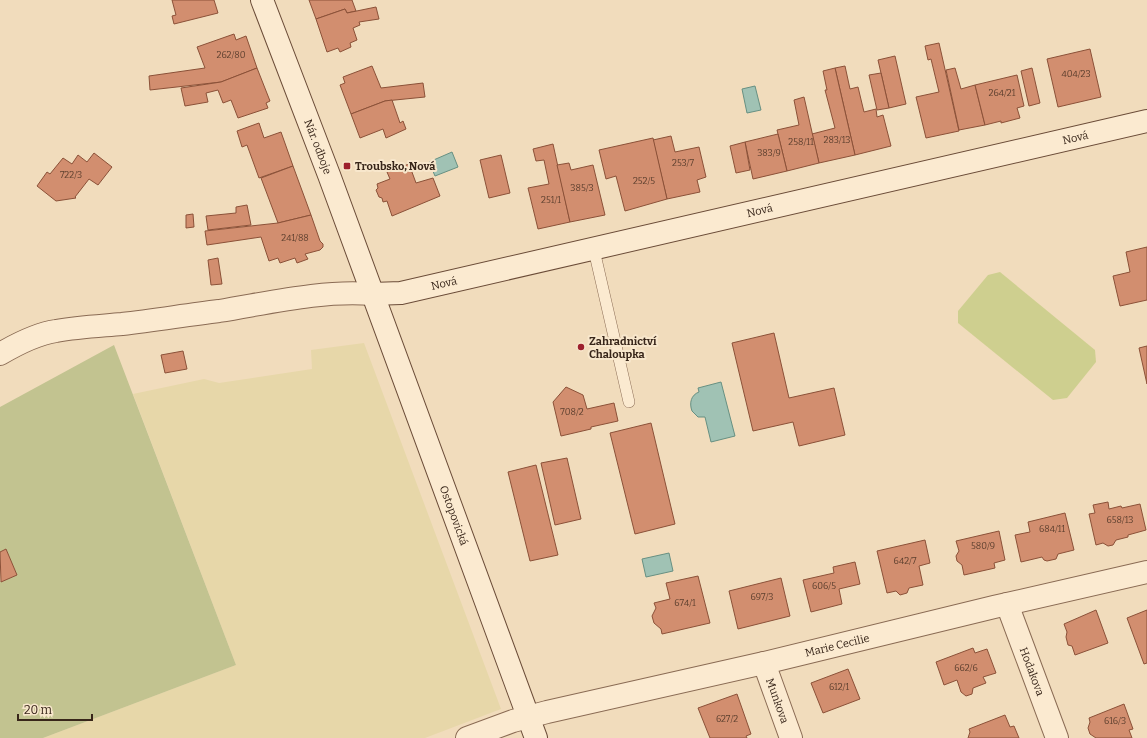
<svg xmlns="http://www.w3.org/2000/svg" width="1147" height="738" viewBox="0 0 1147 738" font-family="Bitter,serif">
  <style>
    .farmland { fill: #e7d7a9 }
    .green { fill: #cecf8f }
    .cemetery { fill: #c2c390 }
    .water { fill: #a0c2b4; stroke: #679082 }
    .building { fill: #d28e6f; stroke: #8b5138 }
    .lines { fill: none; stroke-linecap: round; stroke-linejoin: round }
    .lane-casing { stroke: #8a6b54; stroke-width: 12 }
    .street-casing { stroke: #8a6b54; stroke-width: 24 }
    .secondary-casing { stroke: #6b4c38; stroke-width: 24 }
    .lane { stroke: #fbead0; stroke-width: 11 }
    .street { stroke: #fbead0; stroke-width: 22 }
    .secondary { stroke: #fbead0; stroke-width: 22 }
    .poi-dot { fill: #9d202d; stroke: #f8e7cc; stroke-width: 1.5 }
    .labels { text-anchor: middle; stroke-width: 4; stroke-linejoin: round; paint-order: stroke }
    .number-label { font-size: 9px; fill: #5e402f }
    .street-label { font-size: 11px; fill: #38261a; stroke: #f8e7cc }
    .poi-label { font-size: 11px; font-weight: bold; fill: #38261a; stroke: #f8e7cc; text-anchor: start }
  </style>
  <rect width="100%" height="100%" fill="#f1dcbc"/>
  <path class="farmland" d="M364,343L501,709L425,738H43L236,665L133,394L204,379L219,383L312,369L311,350Z"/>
  <path class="green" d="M1000,272L1095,350L1096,362L1067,398L1053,400L958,323V311L988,275Z"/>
  <path class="cemetery" d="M114,345L236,665L43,738H0V581L1,582L17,575L6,549L0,552V407Z"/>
  <g class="water">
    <path d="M755,86L761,110L747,113L742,89Z"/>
    <path d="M452,152L458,167L435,176L429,162Z"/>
    <path d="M721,382L735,436L711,442L705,417H698L692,411C689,403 691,395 699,392L698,388Z"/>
    <path d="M669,553L673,571L646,577L642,559Z"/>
  </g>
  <g class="building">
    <path d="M172,0H214L218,13L174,24L172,16L176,15Z"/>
    <path d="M309,0H352L356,11L347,13L345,9L316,19Z"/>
    <path d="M376,7L379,19L359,22L360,25L353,28L357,40L350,43L351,47L340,52L338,48L327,52L316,19L345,9L347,13Z"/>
    <path d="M234,34L236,40L246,36L257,68L221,82L150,90L149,76L205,68L197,47Z"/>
    <path d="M939,43L959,131L926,138L916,97L939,92L931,59L928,60L925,46Z"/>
    <path d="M1090,49L1101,97L1058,107L1047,59Z"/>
    <path d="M895,56L906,104L889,108L878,60Z"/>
    <path d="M372,66L381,88L423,83L425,97L385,101L351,114L340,85L345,83L343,77Z"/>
    <path d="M845,66L850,89L858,87L864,112L876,109L877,117L883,115L891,146L855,155L835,68Z"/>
    <path d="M257,68L270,101L266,103L268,108L238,118L231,100L223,103L218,90L206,93L208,102L185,106L181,88L221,82Z"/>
    <path d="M835,68L855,155L819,163L812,134L835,128L825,90H827L823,71Z"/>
    <path d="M955,68L961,89L975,85L985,125L959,130L946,70Z"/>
    <path d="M1032,68L1040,103L1029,106L1021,71Z"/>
    <path d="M881,73L889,108L877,110L869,75Z"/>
    <path d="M1017,75L1024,106L1017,108L1020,118L1001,123V121L985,125L975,85Z"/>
    <path d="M804,97L819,163L787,171L777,130L799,125L794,100Z"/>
    <path d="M392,100L400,123L403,121L406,129L386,138L383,129L360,138L351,114L385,101Z"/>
    <path d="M259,123L264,138L281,132L293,166L259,178L247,145L242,147L237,131Z"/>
    <path d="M778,134L787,171L753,179L745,142Z"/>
    <path d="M671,136L675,152L699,147L706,177L697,180L700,192L667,199L653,140Z"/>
    <path d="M653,138L667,199L625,211L616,176L606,179L599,150Z"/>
    <path d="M745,142L750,170L736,173L730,146Z"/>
    <path d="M553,144L570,222L538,229L528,188L549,184L544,160L536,161L533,149Z"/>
    <path d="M94,153L112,167L98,185L89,179L75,197L76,198L56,201L37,186L47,172L50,174L63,158L72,164L78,155L87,162Z"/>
    <path d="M501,155L510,193L489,198L480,160Z"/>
    <path d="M569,163L571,170L593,165L605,215L570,222L557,165Z"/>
    <path d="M409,164L416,183L433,178L440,196L392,216L387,201L383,202L382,198L379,197L376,190L378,188L377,184L390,179L387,172Z"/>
    <path d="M293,166L311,215L278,223L261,178Z"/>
    <path d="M247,205L251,225L208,230L206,216L236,213V207Z"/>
    <path d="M193,214L194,227L186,228V215Z"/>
    <path d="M311,215L320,241L323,244V247L320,250L305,254L308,259L297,263L295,258L280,263L278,258L269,261L261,237L207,245L205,231L278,223Z"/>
    <path d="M1147,247V300L1120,306L1113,276L1130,272L1126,252Z"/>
    <path d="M218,258L222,284L211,285L208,260Z"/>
    <path d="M774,333L789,398L834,388L845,435L799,446L793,422L753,431L732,343Z"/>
    <path d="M1147,346V384L1139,348Z"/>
    <path d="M183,351L187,369L165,373L161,355Z"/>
    <path d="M566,387L583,395L587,409L614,403L618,421L591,427V429L561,436L553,402Z"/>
    <path d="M651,423L675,524L635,534L610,433Z"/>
    <path d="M567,458L581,519L555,525L541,463Z"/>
    <path d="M536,465L558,555L530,561L508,472Z"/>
    <path d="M1108,502L1109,509L1121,506L1122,508L1140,504L1146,530L1128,535V537L1116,540L1113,545L1108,546L1103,543L1096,545L1089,514L1095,513L1093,505Z"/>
    <path d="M1065,513L1074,550L1058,554L1056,559L1047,561L1044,560L1042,557L1021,562L1015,535L1030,532L1028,522Z"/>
    <path d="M999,531L1005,560L994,563L995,568L964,575L962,565L957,561L956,556L959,551L956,541Z"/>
    <path d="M925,540L930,563L919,566L923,585L909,588L907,593L900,595L896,591L887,593L877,551Z"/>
    <path d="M6,549L17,575L1,582L0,552Z"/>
    <path d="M855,562L860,584L839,589L842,604L811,612L803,580L834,573L833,567Z"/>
    <path d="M698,576L710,623L662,634L661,629L654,623L652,616L656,608L654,603L670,599L666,583Z"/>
    <path d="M781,578L790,616L738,629L729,591Z"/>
    <path d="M1096,610L1108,643L1075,655L1072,646L1068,645L1066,637L1067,632L1064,624Z"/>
    <path d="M1147,610V663L1144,664L1127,618Z"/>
    <path d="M973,648L975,653L987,649L996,673L983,677L986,683L973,688L972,694L966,696L961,692L957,680L944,685L936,662Z"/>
    <path d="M848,669L860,699L823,713L811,683Z"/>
    <path d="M737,694L751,734L746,736L747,738H710L698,708Z"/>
    <path d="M1124,704L1133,729L1129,730L1132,738H1096L1090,734L1088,728L1090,722L1089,718Z"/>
    <path d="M1005,715L1010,727L1014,726L1019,738H968L970,732L969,729Z"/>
  </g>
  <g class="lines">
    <defs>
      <path id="lane" d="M594,250L629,402"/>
      <g id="street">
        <path d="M0,354C17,344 36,334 56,331C78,327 100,326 122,324C155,320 187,315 219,311C269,303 321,290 372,294"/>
        <path id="s1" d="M1007,604L1057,738"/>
        <path id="s2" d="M764,663L791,738"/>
        <path id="s3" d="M467,738L513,721L547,712L764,663L994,607L1147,572"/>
      </g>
      <g id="secondary">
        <path id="s4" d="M262,0L329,175L536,738"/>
        <path id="s5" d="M372,294L401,293L1147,121"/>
      </g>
    </defs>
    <use href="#lane" class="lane-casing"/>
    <use href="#street" class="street-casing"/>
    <use href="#secondary" class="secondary-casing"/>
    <use href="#lane" class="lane"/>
    <use href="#street" class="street"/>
    <use href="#secondary" class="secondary"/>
  </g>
  <g class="poi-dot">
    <rect x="343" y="162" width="8" height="8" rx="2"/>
    <circle cx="581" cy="347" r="4"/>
  </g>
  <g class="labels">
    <g class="number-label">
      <text x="231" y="58">262/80</text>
      <text x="1076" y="77">404/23</text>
      <text x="1002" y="96">264/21</text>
      <text x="837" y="143">283/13</text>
      <text x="801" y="145">258/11</text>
      <text x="769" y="156">383/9</text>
      <text x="683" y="166">253/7</text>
      <text x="71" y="178">722/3</text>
      <text x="644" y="184">252/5</text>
      <text x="582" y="191">385/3</text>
      <text x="551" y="203">251/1</text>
      <text x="295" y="241">241/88</text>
      <text x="572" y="415">708/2</text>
      <text x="1120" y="523">658/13</text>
      <text x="1052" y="532">684/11</text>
      <text x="983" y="549">580/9</text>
      <text x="905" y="564">642/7</text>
      <text x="824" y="589">606/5</text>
      <text x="762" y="600">697/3</text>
      <text x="685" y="606">674/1</text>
      <text x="966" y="671">662/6</text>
      <text x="839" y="690">612/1</text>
      <text x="727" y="722">627/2</text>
      <text x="1115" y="724">616/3</text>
    </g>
    <g class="street-label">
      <text dy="4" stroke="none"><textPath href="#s5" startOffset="721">Nová</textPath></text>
      <text dy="4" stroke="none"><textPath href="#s4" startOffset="157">Nár. odboje</textPath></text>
      <text dy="4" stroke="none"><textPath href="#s5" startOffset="397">Nová</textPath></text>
      <text dy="4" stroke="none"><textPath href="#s5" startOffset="73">Nová</textPath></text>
      <text dy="4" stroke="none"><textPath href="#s4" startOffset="550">Ostopovická</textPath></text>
      <text dy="4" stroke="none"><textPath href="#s3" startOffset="382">Marie Cecilie</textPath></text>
      <text dy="4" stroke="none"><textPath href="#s1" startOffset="72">Hodakova</textPath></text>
      <text dy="4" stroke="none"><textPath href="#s2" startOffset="40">Munkova</textPath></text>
    </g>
    <g class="poi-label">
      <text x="355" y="170">Troubsko, Nová</text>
      <text x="589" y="345">Zahradnictví<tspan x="589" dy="13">Chaloupka</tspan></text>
    </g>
  </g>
  <path d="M18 714v6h74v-6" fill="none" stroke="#38261a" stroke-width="2"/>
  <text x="24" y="714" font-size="12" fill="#38261a" stroke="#f8e7cc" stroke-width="3" paint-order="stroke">20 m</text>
</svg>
